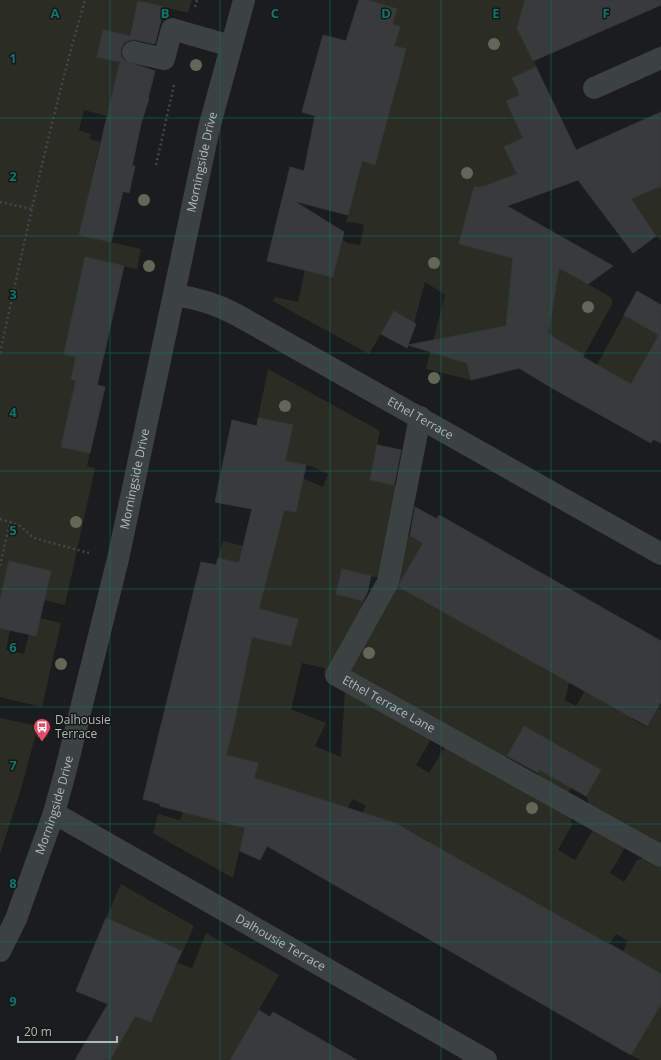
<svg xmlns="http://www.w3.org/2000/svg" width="661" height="1060" viewBox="0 0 661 1060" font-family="'Open Sans',sans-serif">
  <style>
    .green { fill: #2b2d25 }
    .building { fill: #383b3c; stroke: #353839 }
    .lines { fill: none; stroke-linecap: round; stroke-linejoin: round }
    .path { stroke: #424848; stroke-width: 2.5; stroke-dasharray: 2 3; stroke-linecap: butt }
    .minor { stroke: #3c4141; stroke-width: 22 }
    .tree { fill: #636758 }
    .grid { fill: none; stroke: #0f766e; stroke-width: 1; stroke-opacity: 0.55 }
    .labels { text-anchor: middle; stroke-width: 3; stroke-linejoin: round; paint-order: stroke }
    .street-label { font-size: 12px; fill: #afbbb9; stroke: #161818 }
    .poi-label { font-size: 12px; fill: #afbbb9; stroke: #161818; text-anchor: start }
    .grid-label { font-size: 13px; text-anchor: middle; font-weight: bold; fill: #0f766e; stroke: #161818; stroke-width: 3; stroke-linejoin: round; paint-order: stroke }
  </style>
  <rect width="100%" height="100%" fill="#1b1c1d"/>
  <g class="green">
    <path d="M0,0H192L188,13L138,1L129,36L103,30L97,56L120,63L107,116L84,110L79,130L91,134L90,139L100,142L79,235L141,249L137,269L85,258L64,354L76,357L71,379L76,380L61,447L90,453L87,466L95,468L65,605L44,600L51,571L9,561L0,600Z"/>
    <path d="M368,0H525L517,28L533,55L536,67L513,78L520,95L506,101L523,138L505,147L545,163L474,191L459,244L485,251L525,249L609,296L612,299V304L584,355L553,337L550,338L544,335L546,325L550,324L556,286L511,280L508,303L514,305L506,329L462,335L471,380L426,369L445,295L425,282L414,323L394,312L369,354L273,301L275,297L298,302L305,270L333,277L342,239L347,243L360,245L364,225L352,222L346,223L356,183L349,158L375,165L388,118L370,113L399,73L406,50L393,46L394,42H395L400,27L392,24L396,9Z"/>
    <path d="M661,186V240L656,236L630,200Z"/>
    <path d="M624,315L661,336L653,345L631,384L605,369L584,406L577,402Z"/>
    <path d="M268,369L380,431L370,480L398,486L379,578L342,570L336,594L365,602L323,676L325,668L302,663L291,709L326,723L315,746L341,757L345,689L432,737L416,765L429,773L446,745L570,814L572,825L558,850L575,860L594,828L626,846L610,873L624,882L637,860L646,857L661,865V974L622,953L628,941L616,934L609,945L534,902L525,917L497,881L469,865L460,879L422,857L430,842L405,828L397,843L358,820L366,806L353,799L312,871L245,828L233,878L153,833L158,814L180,820L183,812L210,819L225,758L252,637L271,626L295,631L298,619L274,613L258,616L267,578L239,571L241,563L218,558L223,541L273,553L277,537L275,508L296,512L300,491L282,474L305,479L323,487L328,474L311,466L285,461L293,426L258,418Z"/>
    <path d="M430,515L437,519L410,566L477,630L492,639L547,652L539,666L553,674L564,655L577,669L569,683L565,700L576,706L596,672L608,686L600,700L616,709L627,690L640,704L632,719L646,727L658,708L661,710V846L590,807L586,796L572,787L567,794L536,777L555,744L524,726L505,759L347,671L405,534L416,540Z"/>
    <path d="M40,618L61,623L42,707L0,697V628L10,630L6,650L24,654L29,634L36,636Z"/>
    <path d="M0,718L38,726L21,789L0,854Z"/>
    <path d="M121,884L194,926L183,951L106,918Z"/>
    <path d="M206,933L279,975L230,1060H110L113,1055L108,1051L131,1014L151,1022L158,1007L165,960L177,965L179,963L192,968Z"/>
    <path d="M661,1004V1060H641L631,1055Z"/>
  </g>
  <g class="building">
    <path d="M359,0H368L397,9L392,24L400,27L394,46L406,49L375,165L362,161L348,215L294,201L344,232L333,277L267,261L290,167L304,171L315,116L302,112L323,35L346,41Z"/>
    <path d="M525,0H661V5L533,61L517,28Z"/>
    <path d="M138,1L164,7L155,44L136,40H130L124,43L121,49V56L125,61L155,71L148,98H149L141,124L132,166H135L129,193L123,191L111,242L79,235L120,62L97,57L103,30L130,36Z"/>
    <path d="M536,67L576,150L661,112V186L631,199L656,236L633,253L578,180L507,206L613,266L588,284L559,268L548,334L584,355L583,357L631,384L659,335L624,315L637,291L661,305V443L653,439L651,443L552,388L519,368L471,380L467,363L408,345L407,348L381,334L394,311L416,324L408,345L506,326L513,258L459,244L474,187H482L517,174L504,147L523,138L506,101L520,95L512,78Z"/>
    <path d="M85,257L124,266L97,385L105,387L90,453L61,447L76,380L71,379L76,357L64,354Z"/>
    <path d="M258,418L293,425L285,461L306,465L296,512L284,510L259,609L298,619L291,646L252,637L234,724L226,755L258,763L254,778L395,823L610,945V944L661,974V1004L631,1055L267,846L260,860L240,851L245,828L160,806V804L143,799L201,562L216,565L218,558L239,563L252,509L215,502L232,420L257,426Z"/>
    <path d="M377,445L401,450L394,485L370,480Z"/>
    <path d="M415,507L437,519L439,515L661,641V702L647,726L399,587L401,581L423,543L410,536Z"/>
    <path d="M9,561L51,571L36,636L0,628V600Z"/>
    <path d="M342,569L371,576L367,593L363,601L336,594Z"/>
    <path d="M524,726L601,770L586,796L540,770L538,773L507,756Z"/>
    <path d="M106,918L182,951L151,1022L135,1016L110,1060H75L108,1004L76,991Z"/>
    <path d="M259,1010L270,1017L273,1012L357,1060H230Z"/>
  </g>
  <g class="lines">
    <g class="path">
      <path d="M195,7L197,0"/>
      <path d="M156,165L174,85"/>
      <path d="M0,202L32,209"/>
      <path d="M0,353C26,235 51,116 85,0"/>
      <path d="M0,519L19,525L34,538L89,553"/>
      <path d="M0,566L10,522"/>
    </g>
    <g class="minor">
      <path d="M133,52L164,59L172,29L231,46"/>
      <path d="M594,88L661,58"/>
      <path id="s1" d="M174,295C197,298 217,304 237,315L661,554"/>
      <path id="s2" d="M420,417L388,582L336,675L661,856"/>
      <path id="s3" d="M54,813L486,1060"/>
      <path id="s4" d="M0,951L16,919L54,813L65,773L118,559L209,128L244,0"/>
    </g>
  </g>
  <g class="tree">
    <circle cx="494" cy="44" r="6"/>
    <circle cx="196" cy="65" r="6"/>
    <circle cx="467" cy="173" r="6"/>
    <circle cx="144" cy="200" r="6"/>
    <circle cx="434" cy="263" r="6"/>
    <circle cx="149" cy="266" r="6"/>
    <circle cx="588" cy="307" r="6"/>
    <circle cx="434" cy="378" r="6"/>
    <circle cx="285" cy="406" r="6"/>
    <circle cx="76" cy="522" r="6"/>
    <circle cx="369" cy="653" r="6"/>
    <circle cx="61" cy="664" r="6"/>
    <circle cx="42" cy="733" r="6"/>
    <circle cx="532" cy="808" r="6"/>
  </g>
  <path class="grid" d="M110,0V1060M220,0V1060M330,0V1060M441,0V1060M551,0V1060M0,118H661M0,236H661M0,353H661M0,471H661M0,589H661M0,707H661M0,824H661M0,942H661"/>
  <defs>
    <symbol id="bus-pin" viewBox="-11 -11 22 30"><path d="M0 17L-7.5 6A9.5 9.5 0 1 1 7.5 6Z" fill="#e24e68" stroke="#161818"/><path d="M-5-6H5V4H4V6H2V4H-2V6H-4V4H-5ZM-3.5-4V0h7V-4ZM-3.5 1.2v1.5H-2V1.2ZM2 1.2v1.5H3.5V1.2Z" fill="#fff"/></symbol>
  </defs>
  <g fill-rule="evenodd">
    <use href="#bus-pin" x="32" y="717" width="20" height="27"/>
  </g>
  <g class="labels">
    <g class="street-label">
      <text dy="4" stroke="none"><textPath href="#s4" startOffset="816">Morningside Drive</textPath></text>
      <text dy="4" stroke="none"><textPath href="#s1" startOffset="277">Ethel Terrace</textPath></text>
      <text dy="4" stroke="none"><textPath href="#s4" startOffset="492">Morningside Drive</textPath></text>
      <text dy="4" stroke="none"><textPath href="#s2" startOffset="335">Ethel Terrace Lane</textPath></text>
      <text dy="4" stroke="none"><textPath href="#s4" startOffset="156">Morningside Drive</textPath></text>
      <text dy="4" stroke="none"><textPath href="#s3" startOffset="261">Dalhousie Terrace</textPath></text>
    </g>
    <g class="poi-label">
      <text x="55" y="724">Dalhousie<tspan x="55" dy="14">Terrace</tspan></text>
    </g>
  </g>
  <g class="grid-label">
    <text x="55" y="18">A</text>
    <text x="165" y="18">B</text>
    <text x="275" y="18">C</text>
    <text x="386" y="18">D</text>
    <text x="496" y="18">E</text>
    <text x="606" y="18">F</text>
    <text x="13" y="63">1</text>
    <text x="13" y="181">2</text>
    <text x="13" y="299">3</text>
    <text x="13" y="417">4</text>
    <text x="13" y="535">5</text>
    <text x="13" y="652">6</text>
    <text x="13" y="770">7</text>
    <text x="13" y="888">8</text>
    <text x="13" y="1006">9</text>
  </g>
  <path d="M18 1036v6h99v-6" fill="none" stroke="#afbbb9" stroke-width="2"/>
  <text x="24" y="1036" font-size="12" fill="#afbbb9" stroke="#161818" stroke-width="3" paint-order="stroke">20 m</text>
</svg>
